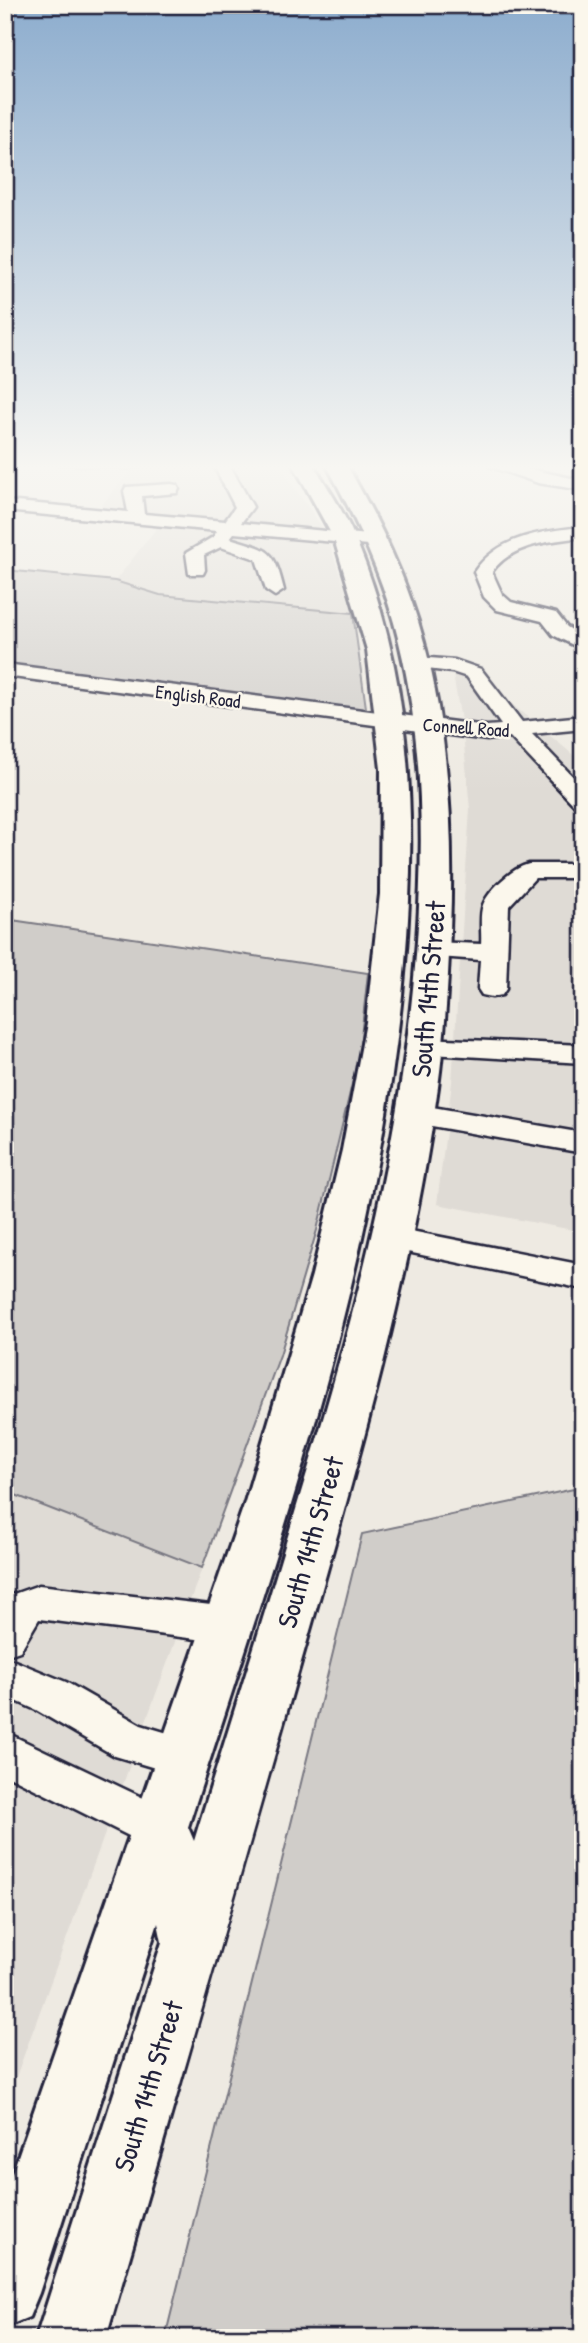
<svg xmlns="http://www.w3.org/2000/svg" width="588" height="2343" viewBox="0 0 588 2343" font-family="'Patrick Hand',sans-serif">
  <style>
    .built { fill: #dfdbd5 }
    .green { fill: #d0cdc9; stroke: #797882; stroke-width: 2 }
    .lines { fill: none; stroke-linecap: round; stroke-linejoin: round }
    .minor-casing { stroke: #22223b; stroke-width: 5 }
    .highway-casing { stroke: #22223b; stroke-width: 6 }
    .minor { fill: #fbf7ec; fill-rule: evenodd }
    .highway { fill: #fbf7ec; fill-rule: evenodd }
    .labels { text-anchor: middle; stroke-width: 5; stroke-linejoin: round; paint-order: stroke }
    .far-street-label { font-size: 19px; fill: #22223b; stroke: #fbf7ec }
    .near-street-label { font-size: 28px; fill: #22223b; stroke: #fbf7ec }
  </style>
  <rect width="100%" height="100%" fill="#eeeae2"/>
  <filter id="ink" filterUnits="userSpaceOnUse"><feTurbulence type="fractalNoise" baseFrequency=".0143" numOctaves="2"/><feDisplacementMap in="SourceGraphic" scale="14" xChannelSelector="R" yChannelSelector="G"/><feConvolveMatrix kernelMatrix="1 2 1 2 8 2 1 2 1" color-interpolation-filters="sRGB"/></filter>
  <g filter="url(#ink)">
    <g class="built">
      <path d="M160,464H278L325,531L353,613L160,595L115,581L163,520L95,513L132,469Z"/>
      <path d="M452,669L467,675L507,728L462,726Z"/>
      <path d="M496,691L583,763V791L561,770Z"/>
      <path d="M463,734L513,735L583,810V1232L437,1204L452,1082L470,809Z"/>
      <path d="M5,1491L202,1568L5,2107Z"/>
    </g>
    <g class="green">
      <path d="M40,464H160L128,470Z"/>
      <path d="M5,570L115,581L160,595L353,613L367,715L5,671Z"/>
      <path d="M5,919L368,973L359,1055L317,1230L280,1355L202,1568L5,1491Z"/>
      <path d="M583,1487V2338H165L362,1534Z"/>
    </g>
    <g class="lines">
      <defs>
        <g id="minor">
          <path d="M213,464H229L253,507L241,523L379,536L388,541L379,546L234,533L230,538C270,551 273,546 284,590L275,596L266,590L256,559L221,547L204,555L205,570L203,574H189L186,553L213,537L217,531L5,511V501L128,512L124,491L126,487L171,484L177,485L179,489L177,493L142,496L144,514L225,521L235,507Z"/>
          <path d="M489,464C520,464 551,475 583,480V490L538,483L491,467Z"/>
          <path d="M583,527V537C553,541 510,544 492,572L502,594L511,602L556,613L567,627L583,636V650L553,635L542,621L497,610L484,597L474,572C498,536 543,531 583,527Z"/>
          <path d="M417,657L455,660L481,669L522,722L583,716V729L532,734L583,787V808L575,806L510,737L487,740L5,676V664L487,726L501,725L467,677L452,672L410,667L407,663L410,659Z"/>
          <path d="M529,864H583V878H535L509,906L506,989L502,995L492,997L482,995L478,989L480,960L424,956L420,950L424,944L433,942L481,944C482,933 479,915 483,905C489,889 514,867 529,864Z"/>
          <path d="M424,1038L583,1045V1063L414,1053L410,1047L414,1041Z"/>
          <path d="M415,1104L583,1133V1153L404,1121L400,1114L404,1107Z"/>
          <path d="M391,1227L583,1265V1289L379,1246L375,1238L379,1230Z"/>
          <path d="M39,1585L228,1607L243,1612L249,1625L243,1638L228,1643L39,1619L20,1651L5,1656V1600L8,1596Z"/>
          <path d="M5,1657L66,1682L141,1725L201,1743L207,1757L201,1771L185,1777L115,1756L36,1710L5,1696Z"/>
          <path d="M5,1732L177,1814L184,1829L177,1844L161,1851L145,1844L5,1774Z"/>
        </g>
        <path id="highway" d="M293,464H313C328,488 344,512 355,538C412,671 417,820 405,963C380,1260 279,1545 188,1827L194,1841C229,1727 265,1614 299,1499C355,1317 404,1132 417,941C424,841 423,740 399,642C384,578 357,521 326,464H346C379,521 407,578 424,642C449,736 454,835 450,931C448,983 445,1036 438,1087C410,1289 351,1487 295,1683C233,1902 170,2120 106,2338H36L162,1942L158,1923L39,2293L29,2317L5,2327V2194L244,1505L312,1275L342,1150L366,1022L380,894L381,769L367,650L334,539Z"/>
      </defs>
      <use href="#minor" class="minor-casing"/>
      <use href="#highway" class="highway-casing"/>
      <use href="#minor" class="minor"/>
      <use href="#highway" class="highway"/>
    </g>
  </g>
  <linearGradient id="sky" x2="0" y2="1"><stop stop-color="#8dadce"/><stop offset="0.59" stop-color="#f7f6f2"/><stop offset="1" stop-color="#f7f6f2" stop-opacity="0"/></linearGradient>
  <rect width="588" height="792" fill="url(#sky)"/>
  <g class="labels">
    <g class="far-street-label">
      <text transform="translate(198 696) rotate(7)" y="7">English Road</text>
      <text transform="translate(466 727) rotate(4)" y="7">Connell Road</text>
    </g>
    <g class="near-street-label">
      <text transform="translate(428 989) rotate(-85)" y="10">South 14th Street</text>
      <text transform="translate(310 1542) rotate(-74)" y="10">South 14th Street</text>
      <text transform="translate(148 2086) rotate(-73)" y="10">South 14th Street</text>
    </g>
  </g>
  <rect width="588" height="2343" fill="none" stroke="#fbf7ec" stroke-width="28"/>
  <rect x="14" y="14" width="560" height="2315" fill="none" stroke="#22223b" stroke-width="2.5" filter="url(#ink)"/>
</svg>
